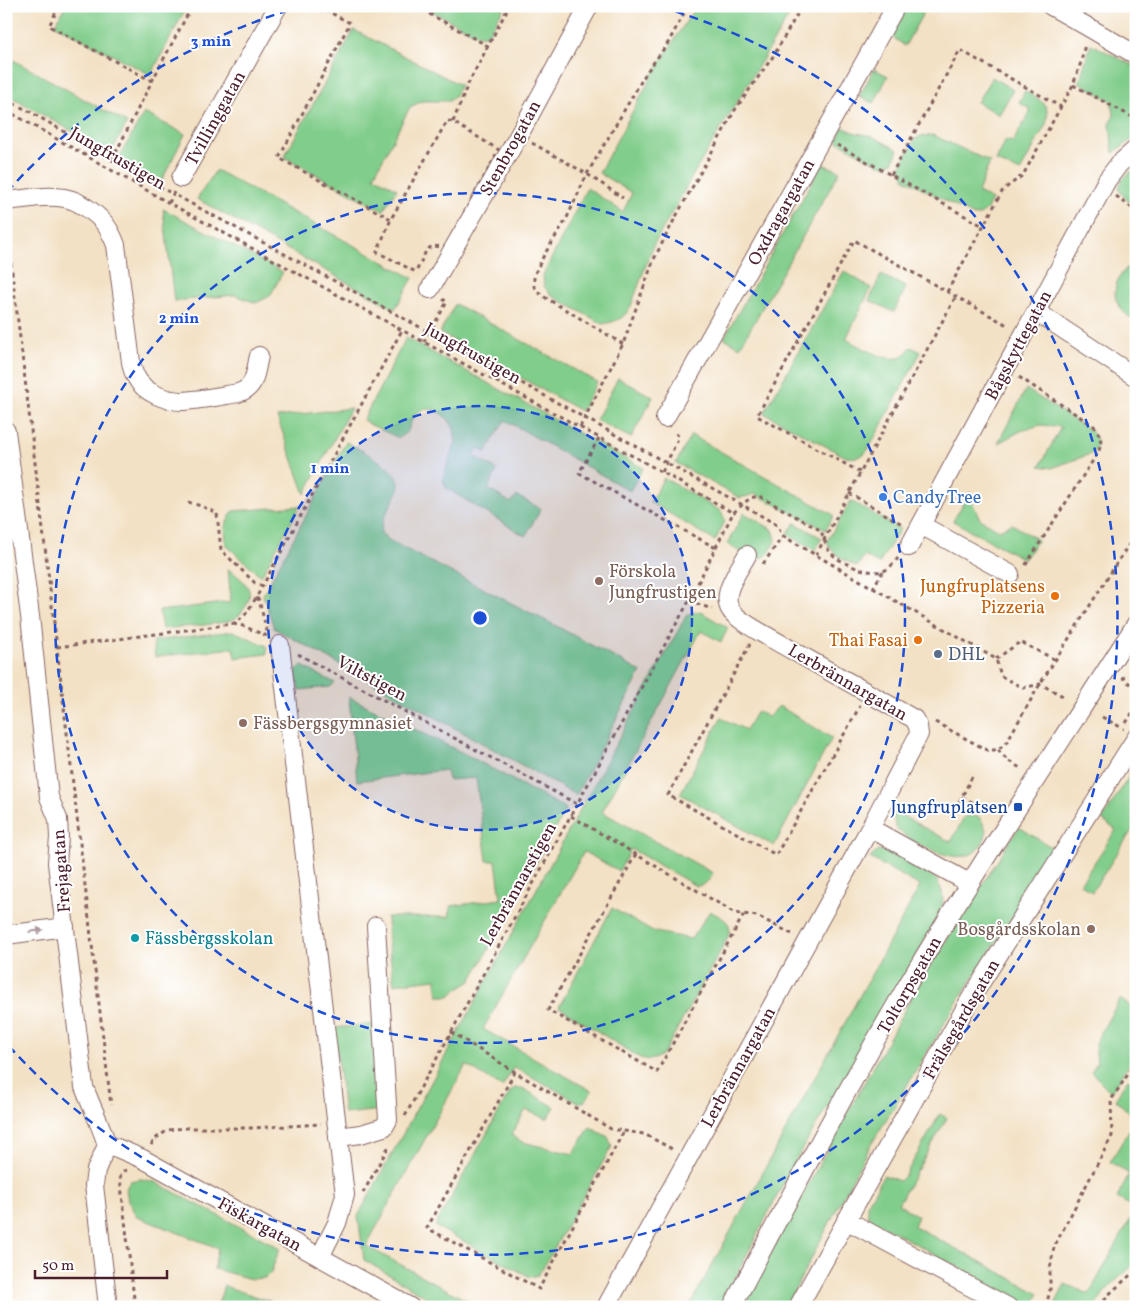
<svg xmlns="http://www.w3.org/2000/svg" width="1142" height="1313" viewBox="0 0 1142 1313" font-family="Vollkorn,serif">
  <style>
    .green { fill: #81cd8b; stroke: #66765b }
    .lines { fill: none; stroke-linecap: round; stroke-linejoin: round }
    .minor-casing { stroke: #856361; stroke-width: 20 }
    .path { stroke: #856361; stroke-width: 3; stroke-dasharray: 4 4; stroke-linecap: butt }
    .minor { stroke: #fff; stroke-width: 18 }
    .oneway { fill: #ae9aa0 }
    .ring { fill: none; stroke: #1d4ed8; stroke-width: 2.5; stroke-dasharray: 9 6 }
    .shop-dot { fill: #3f7fe0; stroke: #fff; stroke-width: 2 }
    .education-dot { fill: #8d6e63; stroke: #fff; stroke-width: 2 }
    .food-dot { fill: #e8710a; stroke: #fff; stroke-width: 2 }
    .service-dot { fill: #5c6f8a; stroke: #fff; stroke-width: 2 }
    .transit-dot { fill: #1a4fb4; stroke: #fff; stroke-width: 2 }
    .culture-dot { fill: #0f9aa8; stroke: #fff; stroke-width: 2 }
    .labels { text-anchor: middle; stroke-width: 4; stroke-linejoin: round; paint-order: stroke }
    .street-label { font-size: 18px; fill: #4a1f2b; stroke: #fff }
    .shop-label { font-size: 18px; fill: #366cbe; stroke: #fff; text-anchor: start }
    .education-label { font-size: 18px; fill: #785e54; stroke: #fff; text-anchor: start }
    .food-label { font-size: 18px; fill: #c56008; stroke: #fff; text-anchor: end }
    .service-label { font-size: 18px; fill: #4e5e75; stroke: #fff; text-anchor: start }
    .transit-label { font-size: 18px; fill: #164399; stroke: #fff; text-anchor: end }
    .culture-label { font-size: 18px; fill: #0d838f; stroke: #fff; text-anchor: start }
    .centre { fill: #1d4ed8; stroke: #fff; stroke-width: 2.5 }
    .ring-label { font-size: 15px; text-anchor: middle; font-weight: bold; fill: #1d4ed8; stroke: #fff; stroke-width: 4; stroke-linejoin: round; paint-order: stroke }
  </style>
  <rect width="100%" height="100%" fill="#fff"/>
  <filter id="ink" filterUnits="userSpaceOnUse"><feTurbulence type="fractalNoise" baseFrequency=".02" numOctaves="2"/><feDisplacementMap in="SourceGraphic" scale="10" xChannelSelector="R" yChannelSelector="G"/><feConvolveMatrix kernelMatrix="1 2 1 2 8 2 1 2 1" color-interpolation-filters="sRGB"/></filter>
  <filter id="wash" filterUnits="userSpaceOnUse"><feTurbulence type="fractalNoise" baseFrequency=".0096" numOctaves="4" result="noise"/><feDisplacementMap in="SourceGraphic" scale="20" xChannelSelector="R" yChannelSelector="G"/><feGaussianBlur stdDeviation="1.12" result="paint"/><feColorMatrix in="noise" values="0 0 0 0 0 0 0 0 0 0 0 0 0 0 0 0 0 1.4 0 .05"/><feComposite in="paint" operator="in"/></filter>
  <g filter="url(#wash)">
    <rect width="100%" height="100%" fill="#f3e1c5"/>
    <g class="green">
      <path d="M65,6H187L151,75L55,25Z"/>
      <path d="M425,6H505L490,31L487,35H478L424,7Z"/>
      <path d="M696,6H795L697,168L653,246L631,306C623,320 617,321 603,324L552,296L544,286L543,275L587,188L623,212L632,193L599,173L654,72Z"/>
      <path d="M908,6H927L905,46L891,36Z"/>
      <path d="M354,30L460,85L455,96L449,101H422L410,107L374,176L397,189L383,211L284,157Z"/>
      <path d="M1091,44L1136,67V137L1113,153L1110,125L1114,114L1111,101L1079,82Z"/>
      <path d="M6,56L127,123L111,153L6,94Z"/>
      <path d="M874,69L888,76L874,103L859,97Z"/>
      <path d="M992,77L1013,90L999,115L977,102Z"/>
      <path d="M1025,91C1041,101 1051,103 1046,124L1020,172L996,161L1006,140L1013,142L1031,110L1019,102Z"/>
      <path d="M144,113L185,134L161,182L118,159Z"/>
      <path d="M842,127L856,133L872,136L898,150L893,162L885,165L878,164L837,141Z"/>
      <path d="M933,135L990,162L978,192L992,200C987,209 985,215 974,216L905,179L902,172L901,165L915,139L921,136Z"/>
      <path d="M822,164L840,171L740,347L724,338Z"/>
      <path d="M1136,169V207L1127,200L1119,190C1120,179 1127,174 1136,169Z"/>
      <path d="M216,170L413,278L395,309L197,199Z"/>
      <path d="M163,209L283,272L270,296L256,303L235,295L174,301Z"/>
      <path d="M1136,261V320C1132,319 1129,317 1126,314C1106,297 1116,273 1136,261Z"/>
      <path d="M844,271L871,288L846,339C859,346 890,365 903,356C906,354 909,349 911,347L921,352L868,450C860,458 856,458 846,457L764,413Z"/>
      <path d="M881,275L906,287L894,312L869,300Z"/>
      <path d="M455,304L597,382L581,411L440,333Z"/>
      <path d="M406,338L643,468L630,491L505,420L486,452L478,448L473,456L497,470L488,489L511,503L517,496L541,509L525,536L446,488L443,479L450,457L456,443L454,428L448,419L436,410L424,409L413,416L408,431L399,438L371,425L363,420Z"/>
      <path d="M618,378L653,397L631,438L596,420Z"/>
      <path d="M1026,389L1091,431L1096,438L1097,446L1093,453L1052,468L1040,466L1061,427L1041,425L1023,430L998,443Z"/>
      <path d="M351,408L305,494L277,417Z"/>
      <path d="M691,435L834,515L826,530L755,494L740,498L676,463Z"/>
      <path d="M346,442C358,448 401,470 399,485C398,497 386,510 383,521C382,524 381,529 381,533L390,541L558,627L641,672L576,795L274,628L263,595Z"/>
      <path d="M664,478L721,511L725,521L715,541L650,502Z"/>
      <path d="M970,492L972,502L980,519L999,530L1012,524L1038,540L1024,559L953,521Z"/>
      <path d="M851,501L900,529L879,564L864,556L857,567C846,560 830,554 827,541Z"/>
      <path d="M300,506L261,576L226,545L225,526L233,511Z"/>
      <path d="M744,513L773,530L776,539C774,543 771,551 768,554C756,565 738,550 727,544Z"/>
      <path d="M795,523L822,538L815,550L787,534Z"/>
      <path d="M228,569C240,578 257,588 246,606C243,610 240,615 236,618C226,625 177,627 162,629L159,611L231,602Z"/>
      <path d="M694,612H701L728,628L721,642L701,631L602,812L713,873C709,881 706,885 696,886L631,849L619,871L584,852L483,1029L592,1091L585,1101L580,1103L514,1067L502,1087L466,1065L366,1246L479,1307H443L364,1260L358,1216L686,616Z"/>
      <path d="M233,631L267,646V654L235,658L233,648L155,657L153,641Z"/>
      <path d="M302,666L335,683L330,687L299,690L296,670Z"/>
      <path d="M349,697L465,754L566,809L471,981C464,986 456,989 450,996H438L436,979L394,984L388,941L387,917H449L451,906L501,899L496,861H487L476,778L448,780L446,770L357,781Z"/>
      <path d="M779,706L832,738L774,846L680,794L721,718L746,730L757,711L768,717Z"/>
      <path d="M1136,765V824L1092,892L1080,884L1116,830L1102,820Z"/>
      <path d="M893,811L951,842L964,817L971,816L979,817C985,826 989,832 983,842C969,870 930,851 910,839C904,836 900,831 895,827Z"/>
      <path d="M1019,827L1056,850L961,996L866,1153L786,1307H743L782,1232L920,982Z"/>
      <path d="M888,849L901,855L936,879L942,891L943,903L939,918L795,1161L720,1307H689L920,886L870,858L878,851Z"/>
      <path d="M612,908L651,931L691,939L710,911C723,919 735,921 727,939L664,1053C654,1060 652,1061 640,1058L559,1007Z"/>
      <path d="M1120,999L1136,1010V1054L1111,1092L1091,1072L1097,1062L1095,1043Z"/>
      <path d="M372,1024L381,1110L344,1114L334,1028Z"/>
      <path d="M1128,1079L1136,1084V1263C1121,1276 1104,1289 1095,1307H1054L1065,1284L1089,1294L1136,1209L1117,1198L1129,1174L1110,1162L1136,1119L1115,1099Z"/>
      <path d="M515,1088H522L555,1107L547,1119L526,1110L511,1135L522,1142L573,1154L590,1127L608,1137L612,1146L543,1268L538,1275L530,1277L435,1226L510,1092Z"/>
      <path d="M940,1114L947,1118L898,1204L918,1216L914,1226L1016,1281L1039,1294L1031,1307L874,1221L868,1216L867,1205L884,1175L899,1181L906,1174Z"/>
      <path d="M141,1179L155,1182L280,1248L271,1272L265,1278L251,1279L214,1269L218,1248L137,1217L128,1201L126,1189L130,1181Z"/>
      <path d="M224,1286L288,1307H217Z"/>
    </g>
  </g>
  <g filter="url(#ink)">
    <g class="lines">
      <defs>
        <g id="minor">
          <path d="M1051,6L1088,27L1136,55"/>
          <path d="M181,178L278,6"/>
          <path d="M6,201C28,199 56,192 77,202C80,204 84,206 87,208C103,219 109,227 116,245L131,362C132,367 133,373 136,377C144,393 166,401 183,401C201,400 220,396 238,393C256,388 255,372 259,356"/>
          <path d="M430,289L519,135L589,6"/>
          <path d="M1037,312L1134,376"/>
          <path d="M665,418L896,6"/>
          <path d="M6,431L30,616L49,797L58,819L59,837L57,863L84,1087C91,1106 101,1125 107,1145L96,1170L94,1185L108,1307"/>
          <path d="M921,525L1010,574"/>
          <path d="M909,547L1107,180L1119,164L1136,149"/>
          <path d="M280,645L345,1195L337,1223L320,1257"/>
          <path d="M870,828L969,883"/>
          <path d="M6,935L65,927"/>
          <path d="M338,1137L361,1134L384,1127L388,1120L376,926"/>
          <path d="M107,1145L117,1148L143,1159L410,1307"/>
          <path d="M846,1220L1008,1307"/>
          <path d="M606,1307L870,828L919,734L918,726L914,719L758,631C750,626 741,621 735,615C716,599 738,572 747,555"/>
          <path d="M732,1307C792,1193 852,1078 918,967C988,851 1063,738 1136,624"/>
          <path d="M798,1307L971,998L1136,738"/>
        </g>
      </defs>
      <use href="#minor" class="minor-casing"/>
      <g class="path">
        <path d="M59,6L49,26L152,81"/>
        <path d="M318,6L350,23L279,158L391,219"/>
        <path d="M415,6L488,46"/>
        <path d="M860,6L873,12"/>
        <path d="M1073,85L1136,119"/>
        <path d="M6,100L29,111L112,160L169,192"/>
        <path d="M6,110L169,203L662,472L733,513L750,498L759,496L820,530C825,538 826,549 832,554C842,564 869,575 883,571C889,569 894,563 898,558"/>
        <path d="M448,121L453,122L499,150L445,247L432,246L426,251L416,272L377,252L391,219L443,128Z"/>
        <path d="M453,122L468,84L509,6"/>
        <path d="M532,143L587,174L623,198"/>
        <path d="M837,145L983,226"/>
        <path d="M112,160L152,81L192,6"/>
        <path d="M891,175L960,50L1061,107"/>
        <path d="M177,196L429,332L741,504L777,525L783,536L873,588L883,571"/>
        <path d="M1116,196L1136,211"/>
        <path d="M169,203L174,192"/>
        <path d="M6,223C42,517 76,811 111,1105"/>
        <path d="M947,292L1003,190L1023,175L1073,85L1081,62L1085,44"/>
        <path d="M424,342L447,302L443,299"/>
        <path d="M623,344L541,295L534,286V275L544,255L566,220L587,174L646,73L668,43L688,6"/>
        <path d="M1019,377L1094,426C1101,437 1102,439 1099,451L1025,566"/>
        <path d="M580,427L623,344L654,259L673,222L735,110L774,55L802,6"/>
        <path d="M599,438L579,473L716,548"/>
        <path d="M662,472L679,437L674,431"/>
        <path d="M860,472L757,416L854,240L1009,326"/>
        <path d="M849,493L902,524"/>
        <path d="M188,502L201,506L217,513L221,550L255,583L262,586"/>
        <path d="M816,555L825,538L956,296"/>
        <path d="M763,564L783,536"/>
        <path d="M873,588L996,659L1001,676L1023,688L1040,684L1063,696"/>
        <path d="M256,598L259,600L268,635"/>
        <path d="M689,601L712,609"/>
        <path d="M233,624L243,626L267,636"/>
        <path d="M750,644L668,795L776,855L860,706"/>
        <path d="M57,647L232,624L241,619L245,615L256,598L402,330"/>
        <path d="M298,654L577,804"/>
        <path d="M996,659L1020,642L1056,660"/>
        <path d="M1123,676L1124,680L1136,687"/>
        <path d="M1102,717L1124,729"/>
        <path d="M935,722L987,750H998L1006,743L1040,684L1136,533"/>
        <path d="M1126,723L1136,707"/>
        <path d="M998,750L1007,760L1022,769"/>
        <path d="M962,797L993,812L995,811"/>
        <path d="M571,816L735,913L757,916L794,935"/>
        <path d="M952,816L973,775"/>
        <path d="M636,854L548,1010L657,1072L744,914"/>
        <path d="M451,1032L515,1072L611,1129L644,1134L674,1150"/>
        <path d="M515,1072L427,1228L539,1289L624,1131"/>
        <path d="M405,1116L689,601L733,513"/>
        <path d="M151,1145L155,1139L168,1130L184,1128H253L321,1124"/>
        <path d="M127,1170L124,1171L120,1177L135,1307"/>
        <path d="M363,1193L390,1144"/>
        <path d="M1046,1307L1050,1290V1269L1054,1247L1112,1136L1111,1100L1136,1062"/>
        <path d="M1100,1307L1107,1296L1136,1270"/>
      </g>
      <use href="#minor" class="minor"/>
    </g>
    <defs><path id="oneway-solid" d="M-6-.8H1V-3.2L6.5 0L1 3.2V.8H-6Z" transform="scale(1.25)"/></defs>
    <use class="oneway" href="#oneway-solid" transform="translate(36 931) rotate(-8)"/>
  </g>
  <circle cx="480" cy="618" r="212" fill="#1d4ed8" fill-opacity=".12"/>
  <g class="ring">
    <circle cx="480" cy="618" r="212"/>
    <circle cx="480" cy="618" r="425"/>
    <path d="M7 192A637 637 0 0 1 299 7M661 7A637 637 0 1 1 7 1044"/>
  </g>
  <circle class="shop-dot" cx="883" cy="497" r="5"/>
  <g class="education-dot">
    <circle cx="599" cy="581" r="5"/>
    <circle cx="243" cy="723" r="5"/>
    <circle cx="1091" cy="929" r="5"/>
  </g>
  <g class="food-dot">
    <circle cx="1055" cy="596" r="5"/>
    <circle cx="918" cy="640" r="5"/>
  </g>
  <circle class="service-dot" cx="938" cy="654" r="5"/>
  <rect class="transit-dot" x="1013" y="802" width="10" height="10" rx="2.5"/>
  <circle class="culture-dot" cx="135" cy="938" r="5"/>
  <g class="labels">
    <g class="street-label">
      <text transform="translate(215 118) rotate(-61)" y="6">Tvillinggatan</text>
      <text transform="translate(510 148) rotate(-61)" y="6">Stenbrogatan</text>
      <text transform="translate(118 158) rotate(30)" y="6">Jungfrustigen</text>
      <text transform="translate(781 212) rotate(-61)" y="6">Oxdragargatan</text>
      <text transform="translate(1018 345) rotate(-62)" y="6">Bågskyttegatan</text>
      <text transform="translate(473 353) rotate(29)" y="6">Jungfrustigen</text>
      <text transform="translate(372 678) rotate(28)" y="6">Viltstigen</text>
      <text transform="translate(848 682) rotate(30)" y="6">Lerbrännargatan</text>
      <text transform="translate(61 871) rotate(-94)" y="6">Frejagatan</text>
      <text transform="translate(518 884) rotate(-61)" y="6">Lerbrännarstigen</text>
      <text transform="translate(909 985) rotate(-60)" y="6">Toltorpsgatan</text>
      <text transform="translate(961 1019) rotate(-60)" y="6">Frälsegårdsgatan</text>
      <text transform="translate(738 1067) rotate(-61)" y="6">Lerbrännargatan</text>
      <text transform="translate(260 1224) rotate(29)" y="6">Fiskargatan</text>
    </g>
    <g class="shop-label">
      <text x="893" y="503">Candy Tree</text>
    </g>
    <g class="education-label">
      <text x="609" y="577">Förskola<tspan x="609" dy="21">Jungfrustigen</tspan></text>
      <text x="253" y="729">Fässbergsgymnasiet</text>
      <text x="1081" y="935" text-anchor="end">Bosgårdsskolan</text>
    </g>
    <g class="food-label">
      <text x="1045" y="592">Jungfruplatsens<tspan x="1045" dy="21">Pizzeria</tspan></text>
      <text x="908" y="646">Thai Fasai</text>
    </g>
    <g class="service-label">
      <text x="948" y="660">DHL</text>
    </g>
    <g class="transit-label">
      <text x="1008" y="813">Jungfruplatsen</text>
    </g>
    <g class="culture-label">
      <text x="145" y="944">Fässbergsskolan</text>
    </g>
  </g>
  <circle cx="480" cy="618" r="8" class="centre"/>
  <g class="ring-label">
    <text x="211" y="46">3 min</text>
    <text x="179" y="323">2 min</text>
    <text x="330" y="473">1 min</text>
  </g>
  <rect width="1142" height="1313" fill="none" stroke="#fff" stroke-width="25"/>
  <path d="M35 1270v8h132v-8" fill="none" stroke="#4a1f2b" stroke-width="2.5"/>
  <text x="42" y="1270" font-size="15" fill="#4a1f2b" stroke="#ffffff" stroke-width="4" paint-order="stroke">50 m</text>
</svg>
